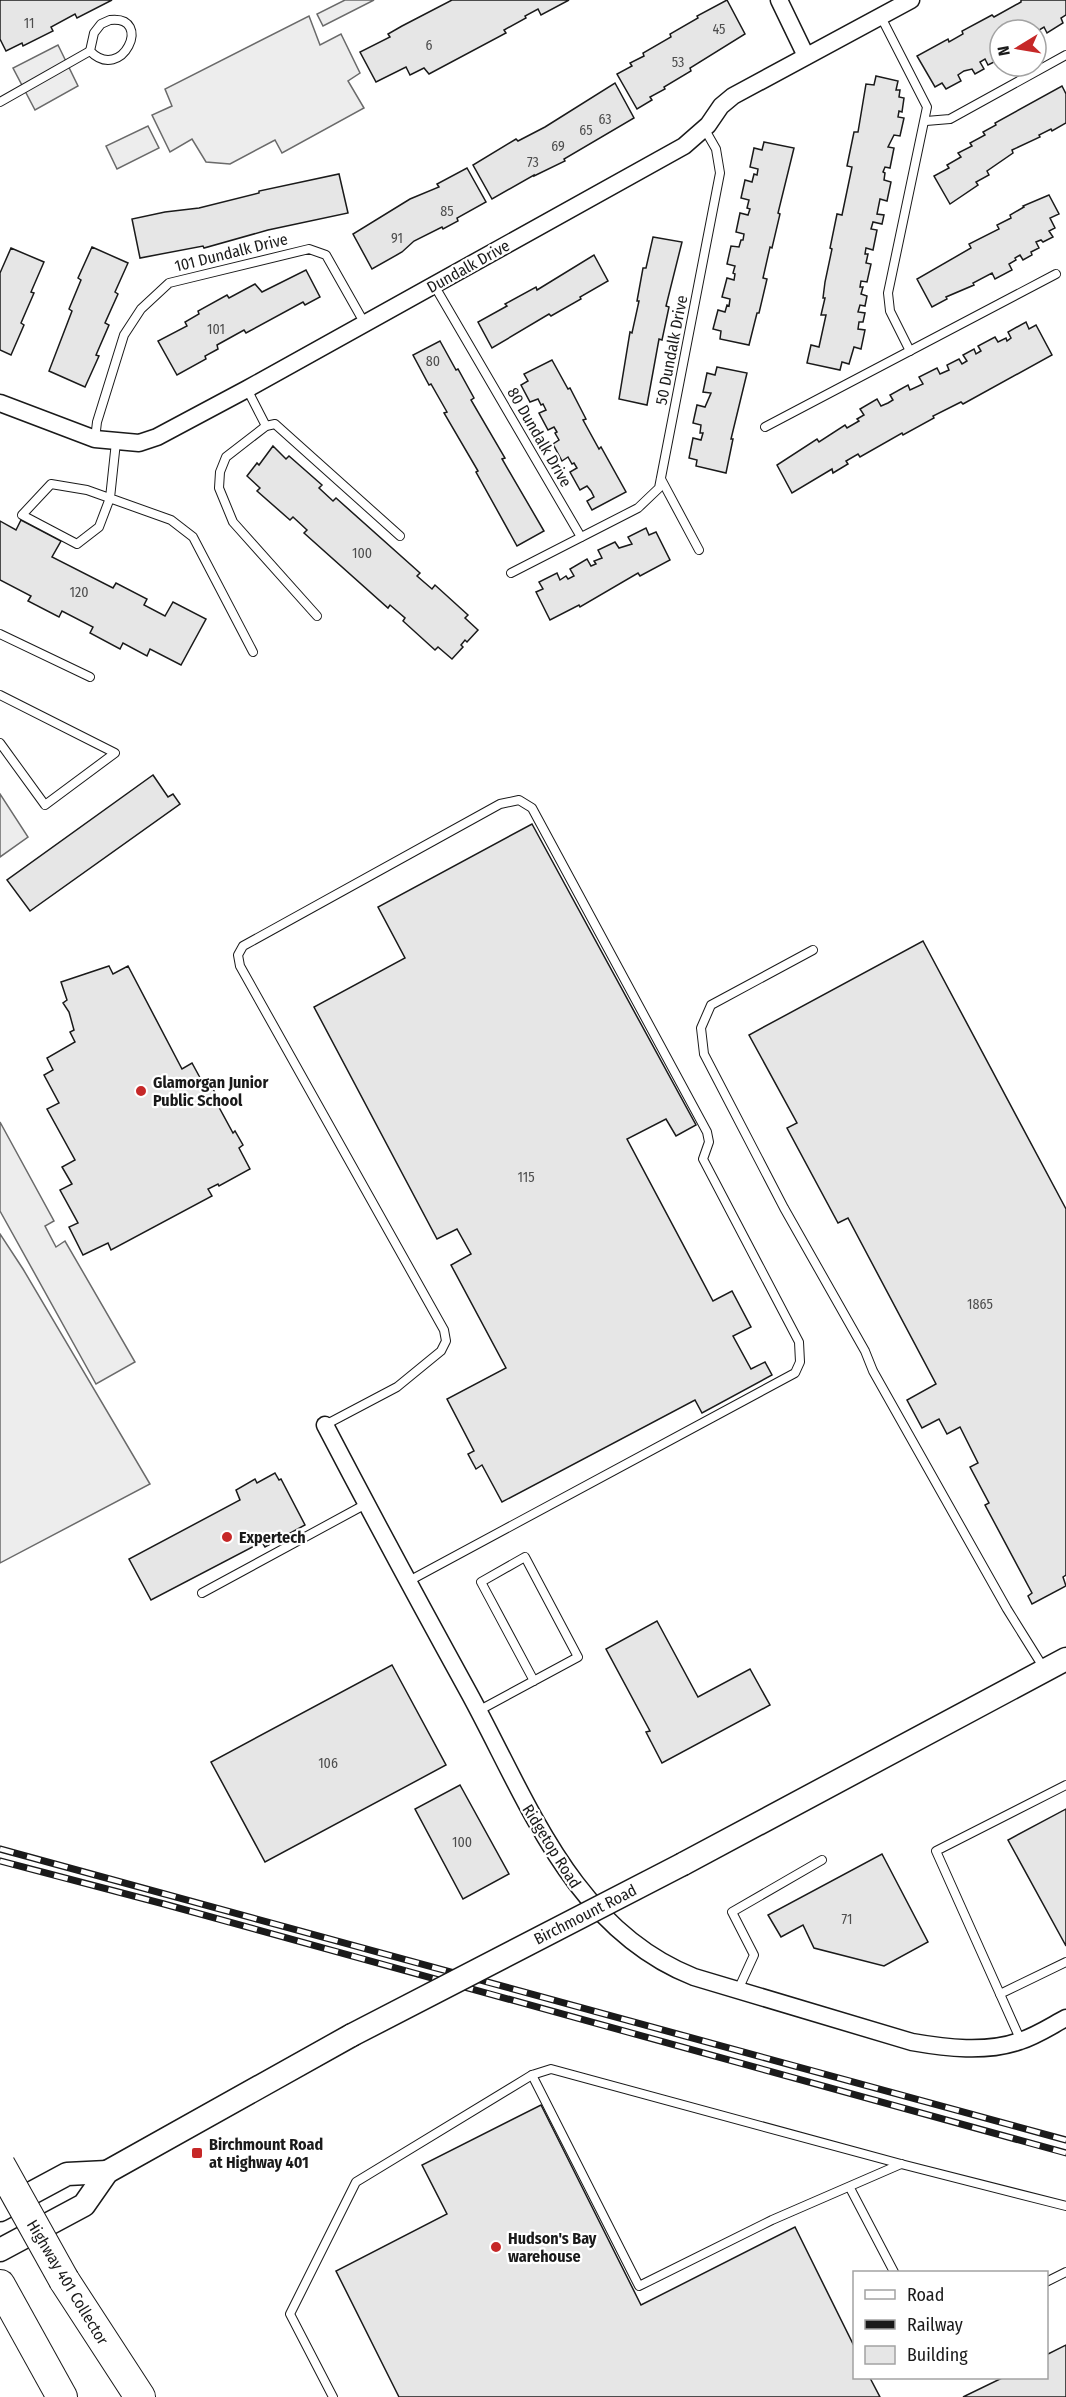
<svg xmlns="http://www.w3.org/2000/svg" width="1066" height="2397" viewBox="0 0 1066 2397" font-family="'Fira Sans Condensed',sans-serif">
  <style>
    .built { fill: #ededed; stroke: #6a6a6a; stroke-width: 1.5 }
    .building { fill: #e6e6e6; stroke: #1a1a1a; stroke-width: 1.5 }
    .lines { fill: none; stroke-linecap: round; stroke-linejoin: round }
    .service-casing { stroke: #1a1a1a; stroke-width: 10 }
    .minor-casing { stroke: #1a1a1a; stroke-width: 19 }
    .secondary-casing { stroke: #1a1a1a; stroke-width: 25 }
    .motorway-casing { stroke: #1a1a1a; stroke-width: 32 }
    .service { stroke: #fff; stroke-width: 8 }
    .minor { stroke: #fff; stroke-width: 16 }
    .secondary { stroke: #fff; stroke-width: 22 }
    .motorway { stroke: #fff; stroke-width: 30 }
    .rail-casing { stroke: #1a1a1a; stroke-width: 7 }
    .rail { stroke: #fff; stroke-width: 4.5; stroke-dasharray: 14; stroke-linecap: butt }
    .secondary-bridge-casing { stroke: #1a1a1a; stroke-width: 25; stroke-linecap: butt }
    .motorway-bridge-casing { stroke: #1a1a1a; stroke-width: 32; stroke-linecap: butt }
    .secondary-bridge { stroke: #fff; stroke-width: 22 }
    .motorway-bridge { stroke: #fff; stroke-width: 30 }
    .poi-dot { fill: #c62828; stroke: #fff; stroke-width: 2 }
    .labels { text-anchor: middle; stroke-width: 4.5; stroke-linejoin: round; paint-order: stroke }
    .number-label { font-size: 14px; fill: #4d4d4d }
    .street-label { font-size: 16px; fill: #1a1a1a; stroke: #fff }
    .poi-label { font-size: 16px; font-weight: bold; fill: #1a1a1a; stroke: #fff; text-anchor: start }
  </style>
  <rect width="100%" height="100%" fill="#fff"/>
  <g class="built">
    <path d="M345,0H374L323,26L317,14Z"/>
    <path d="M309,16L320,45L341,34L360,73L348,81L364,108L282,153L275,140L230,164L206,162L192,139L170,152L152,115L172,106L165,89Z"/>
    <path d="M58,45L78,86L35,110L13,68Z"/>
    <path d="M148,126L159,148L117,169L106,146Z"/>
    <path d="M0,794L28,837L0,857Z"/>
    <path d="M0,1122L54,1221L45,1226L56,1247L65,1241L135,1362L96,1384L0,1211Z"/>
    <path d="M0,1234L23,1269L150,1484L0,1563Z"/>
  </g>
  <g class="building">
    <path d="M0,0H112L77,18L75,14L51,27L53,31L23,46L22,43L6,51L0,39Z"/>
    <path d="M452,0H569L541,15L538,9L525,16L526,18L504,30L506,33L429,74L424,68L410,75L406,67L376,82L360,52L390,37L388,34L402,26Z"/>
    <path d="M727,0L745,34L690,68L691,71L664,87L665,89L650,97L652,100L637,109L617,74L632,66L630,63L644,56L643,53L671,37L670,34L698,18L697,16Z"/>
    <path d="M1021,0H1066V15L1061,18L1063,23L1047,33L1044,27L1036,32V30H1000V59L988,65L985,59L980,62L984,69L975,74L972,69L964,71L958,75L961,81L946,89L942,83L935,87L917,56L948,39L949,42L963,34L962,31L992,15L994,17L1021,2Z"/>
    <path d="M876,76L898,81L896,90H900L899,97L904,98L902,112L899,111L898,117L904,118L900,136L894,135L888,147L894,148L890,168L885,167L883,172L885,173L884,180L891,182L887,201L880,199L877,214L884,215L882,224L873,222L871,229L877,230L873,250L866,248L865,254H868L866,263L871,264L867,282L861,281L860,287H863L861,294L867,296L865,306L860,305L858,312L865,313L863,322H859L858,329L865,330L861,349L854,347L849,364L842,362L840,370L807,363L811,345L819,347L826,315H821L825,298H823L825,282L832,249L830,248L837,214L842,215L852,167L847,166L854,132H858L866,84L874,85Z"/>
    <path d="M615,83L634,118L564,159L565,161L534,176V175L492,199L473,165L516,139L518,141L545,127Z"/>
    <path d="M1062,86L1066,94V123L1052,131L1051,129L1039,135L1040,137L1012,150L1013,153L987,171L989,175L976,182L978,185L950,204L934,176L949,168L947,165L961,157L958,153L972,146L970,143L985,135L983,132L996,125L995,123Z"/>
    <path d="M764,142L794,148L778,213L780,214L772,248L770,247L763,278L767,279L759,313H757L749,345L720,339L721,331L713,329L718,310L725,312L727,305L729,306L730,299L722,297L727,278L734,280L735,274L733,273L735,266L727,264L731,246L739,247L741,240H743L744,234L736,232L740,213L748,215L750,209L747,208L749,200L741,198L745,180L752,182L754,174L757,175L758,169L750,167L754,148L762,150Z"/>
    <path d="M467,168L486,202L457,218L458,221L443,229L442,227L414,241L402,252L372,269L353,234L410,199L439,187L437,184Z"/>
    <path d="M339,174L348,213L268,230L204,248L203,246L140,258L132,219L165,212L199,208L259,193V191Z"/>
    <path d="M1049,195L1059,214L1050,218L1055,228L1049,231L1053,237L1043,242L1041,240L1036,242L1039,248L1031,252L1032,255L1023,260L1020,255L1015,258L1016,260L1009,264L1012,270L995,279L992,273L973,283L974,285L946,297L947,299L932,307L917,279L971,248L969,244L999,229L997,225L1011,218L1010,215L1024,207L1023,206Z"/>
    <path d="M653,237L682,242L666,306L669,307L662,340L659,339L647,405L619,399L630,332L632,333L639,301H637L643,268H646Z"/>
    <path d="M92,247L128,263L115,292L118,294L105,323L109,325L96,355L99,356L85,387L49,371L72,311L69,309L81,280L78,278Z"/>
    <path d="M11,248L44,262L31,292L34,293L21,323L24,325L11,355L0,350V273Z"/>
    <path d="M594,255L608,281L580,297L581,299L551,316L549,314L492,348L478,322L507,306L505,304L536,287L537,290Z"/>
    <path d="M306,270L320,297L305,305L303,302L246,333L244,330L217,345L218,349L205,356L206,359L177,375L158,341L187,326L185,322L199,314L198,311L227,295L229,298L255,284L262,292Z"/>
    <path d="M1026,322L1029,329L1036,325L1052,355L963,404L961,402L933,416L934,418L903,435L902,433L860,457L858,454L846,461L848,464L833,473L832,469L792,493L777,465L817,439L819,442L845,425L847,428L859,421L857,419L864,415L860,409L877,399L881,406L888,403L893,400L890,395L908,385L910,390L923,384L919,377L937,368L940,374L949,370L947,365L959,359L962,364L967,361L963,355L974,349L976,354L981,351L978,346L995,337L998,342L1006,338L1007,341L1011,338L1008,332Z"/>
    <path d="M440,341L456,370L458,369L474,398L471,400L505,458L502,459L544,531L517,546L476,472L478,471L444,413L447,412L431,384L429,385L413,355Z"/>
    <path d="M552,360L568,389L570,388L586,419L583,420L599,449L601,447L626,492L592,510L587,501L594,497L591,491L587,486L580,490L570,472L577,468L574,463L572,464L568,457L562,461L553,444L559,440L555,433L557,432L554,427L548,430L539,413L546,410L543,404L541,405L538,399L530,402L521,385L528,381L524,374Z"/>
    <path d="M717,367L747,373L731,439H733L726,473L696,466L697,460L689,458L693,438L701,440L703,433H700L701,425L693,423L697,405L705,407L711,393L703,392L707,373L715,375Z"/>
    <path d="M273,446L286,459L289,456L322,485L319,488L333,501L336,498L420,573L417,576L432,589L435,585L468,615L465,618L478,630L467,642L465,640L461,645L463,647L452,659L438,647L435,650L403,621L405,618L390,605L388,608L304,533L307,530L293,517L290,520L257,491L260,488L247,476L257,463L259,465Z"/>
    <path d="M21,520L61,541L52,557L113,588L116,583L147,599L144,605L165,616L173,602L206,619L181,665L150,649L147,656L123,643L120,649L90,633L93,627L62,611L59,617L28,601L31,596L0,580V521L16,530Z"/>
    <path d="M646,528L649,535L656,532L670,560L640,576L638,573L580,607L579,605L550,620L536,592L543,589L539,582L557,573L560,580L566,576L568,579L574,576L570,569L587,559L591,566L596,564L594,561L602,558L598,550L615,542L619,548L632,544L628,537Z"/>
    <path d="M153,775L168,797L173,794L180,804L30,911L7,880Z"/>
    <path d="M532,824L696,1125L676,1136L666,1119L627,1139L713,1301L732,1291L751,1327L733,1336L751,1369L765,1362L772,1375L702,1413L695,1400L502,1502L482,1465L476,1469L468,1454L474,1451L447,1399L506,1368L451,1265L471,1254L457,1229L437,1239L314,1007L405,958L378,907Z"/>
    <path d="M923,941L1066,1209V1575L1063,1577L1066,1586L1032,1604L1028,1596L1032,1593L985,1505L989,1503L970,1467L978,1463L960,1427L947,1434L939,1419L922,1428L907,1400L936,1384L848,1218L838,1223L787,1128L797,1123L749,1035Z"/>
    <path d="M109,966L113,974L128,966L182,1069L192,1063L204,1085L209,1082L217,1096L214,1098L233,1133L235,1131L243,1145L239,1148L250,1169L219,1186L218,1184L208,1189L212,1196L111,1250L108,1243L83,1255L69,1227L78,1223L60,1190L72,1184L62,1167L75,1160L47,1109L59,1103L44,1075L53,1070L47,1058L75,1042L70,1032L74,1030L69,1012L63,1003L67,1000L61,982Z"/>
    <path d="M275,1473L279,1480L281,1479L305,1525L265,1547L262,1542L151,1600L129,1559L240,1500L236,1490L255,1479L257,1483Z"/>
    <path d="M657,1621L698,1697L750,1669L770,1705L662,1763L646,1732L650,1731L606,1649Z"/>
    <path d="M392,1665L446,1765L265,1862L211,1762Z"/>
    <path d="M460,1785L509,1874L463,1899L415,1809Z"/>
    <path d="M1066,1809V1946L1008,1840Z"/>
    <path d="M882,1854L928,1942L884,1966L814,1948L803,1925L781,1937L768,1915Z"/>
    <path d="M541,2105L641,2305L795,2227L854,2346V2378H870L880,2397H399L336,2271L447,2214L422,2165Z"/>
    <path d="M1066,2345V2397H963L1002,2378H1046V2355Z"/>
  </g>
  <g class="lines">
    <defs>
      <g id="service">
        <path d="M881,17L927,107L888,293L890,311L910,351"/>
        <path d="M110,20C154,15 122,84 90,51L94,33L101,24Z"/>
        <path d="M0,102L90,51"/>
        <path d="M926,121L950,119L1066,55"/>
        <path d="M434,285L581,537"/>
        <path d="M247,389L266,426"/>
        <path d="M765,427L1056,274"/>
        <path d="M95,439L97,422L124,335L141,309L169,283L309,249L326,255L365,324"/>
        <path d="M116,442L110,498L99,527L77,544L22,515L51,484L87,490L171,520L193,537L253,652"/>
        <path d="M661,479L699,550"/>
        <path d="M511,573L638,508L659,488L720,173L716,149L704,128"/>
        <path d="M317,616L233,522L219,488L220,472L226,457L266,426L275,424L400,536"/>
        <path d="M0,634L90,677"/>
        <path d="M0,695L115,753L45,805L0,743"/>
        <path d="M813,950L711,1005L701,1028L704,1054L784,1208L865,1351L873,1371L1007,1609L1045,1670"/>
        <path d="M325,1425L397,1387L441,1351L446,1341L444,1330L240,966L238,955L243,946L500,804L519,800L532,808L707,1132L709,1142L703,1159L799,1342L800,1362L795,1373L407,1582"/>
        <path d="M202,1593L366,1504"/>
        <path d="M478,1711L578,1657L525,1557L481,1582L534,1681"/>
        <path d="M738,1990L754,1955L732,1912L822,1860"/>
        <path d="M1000,1994L936,1851L1066,1785"/>
        <path d="M1021,2041L1000,1994L1066,1962"/>
        <path d="M532,2075L639,2286L772,2220L901,2164"/>
        <path d="M850,2188L894,2272"/>
        <path d="M1046,2282L1066,2272"/>
        <path d="M333,2397L290,2314L356,2182L532,2075L551,2069L901,2164L1066,2206"/>
      </g>
      <g id="minor">
        <path d="M779,0L806,56"/>
        <path d="M0,403L95,439L139,443L157,437L247,389L684,146L708,125L721,106L733,96L911,0"/>
        <path d="M325,1425C372,1515 420,1604 469,1693C527,1799 572,1929 694,1977L912,2042C946,2048 986,2053 1020,2041C1036,2036 1051,2026 1066,2018"/>
      </g>
      <g id="secondary">
        <path d="M683,1864L1066,1659"/>
        <path d="M0,2210L67,2174L107,2172"/>
        <path d="M0,2250L84,2205L107,2172L352,2035"/>
      </g>
      <g id="motorway">
        <path d="M64,2280L140,2397"/>
        <path d="M0,2285L62,2397"/>
      </g>
    </defs>
    <use href="#service" class="service-casing"/>
    <use href="#minor" class="minor-casing"/>
    <use href="#secondary" class="secondary-casing"/>
    <use href="#motorway" class="motorway-casing"/>
    <use href="#service" class="service"/>
    <use href="#minor" class="minor"/>
    <use href="#secondary" class="secondary"/>
    <use href="#motorway" class="motorway"/>
    <defs>
      <g id="rail">
        <path d="M0,1849L1066,2140"/>
        <path d="M0,1861L164,1904L1066,2153"/>
      </g>
    </defs>
    <use href="#rail" class="rail-casing"/>
    <use href="#rail" class="rail"/>
    <defs>
      <path id="secondary-bridge" d="M352,2035L683,1864"/>
      <path id="motorway-bridge" d="M0,2165L64,2280"/>
    </defs>
    <use href="#secondary-bridge" class="secondary-bridge-casing"/>
    <use href="#motorway-bridge" class="motorway-bridge-casing"/>
    <use href="#secondary-bridge" class="secondary-bridge"/>
    <use href="#motorway-bridge" class="motorway-bridge"/>
  </g>
  <g class="poi-dot">
    <circle cx="141" cy="1091" r="6"/>
    <circle cx="227" cy="1537" r="6"/>
    <rect x="191" y="2147" width="12" height="12" rx="3"/>
    <circle cx="496" cy="2247" r="6"/>
  </g>
  <g class="labels">
    <g class="number-label">
      <text x="29" y="28">11</text>
      <text x="719" y="34">45</text>
      <text x="429" y="50">6</text>
      <text x="678" y="67">53</text>
      <text x="605" y="124">63</text>
      <text x="586" y="135">65</text>
      <text x="558" y="151">69</text>
      <text x="533" y="167">73</text>
      <text x="447" y="216">85</text>
      <text x="397" y="243">91</text>
      <text x="216" y="334">101</text>
      <text x="433" y="366">80</text>
      <text x="362" y="558">100</text>
      <text x="79" y="597">120</text>
      <text x="526" y="1182">115</text>
      <text x="980" y="1309">1865</text>
      <text x="328" y="1768">106</text>
      <text x="462" y="1847">100</text>
      <text x="847" y="1924">71</text>
    </g>
    <g class="street-label">
      <text transform="translate(231 252) rotate(-14)" y="6">101 Dundalk Drive</text>
      <text transform="translate(468 266) rotate(-29)" y="6">Dundalk Drive</text>
      <text transform="translate(671 350) rotate(-79)" y="6">50 Dundalk Drive</text>
      <text transform="translate(540 437) rotate(60)" y="6">80 Dundalk Drive</text>
      <text transform="translate(552 1846) rotate(58)" y="6">Ridgetop Road</text>
      <text transform="translate(585 1914) rotate(-27)" y="6">Birchmount Road</text>
      <text transform="translate(68 2282) rotate(59)" y="6">Highway 401 Collector</text>
    </g>
    <g class="poi-label">
      <text x="153" y="1088">Glamorgan Junior<tspan x="153" dy="18">Public School</tspan></text>
      <text x="239" y="1543">Expertech</text>
      <text x="209" y="2150">Birchmount Road<tspan x="209" dy="18">at Highway 401</tspan></text>
      <text x="508" y="2244">Hudson's Bay<tspan x="508" dy="18">warehouse</tspan></text>
    </g>
  </g>
  <rect x="853" y="2271" width="195" height="108" fill="#ffffff" stroke="#a3a3a3" stroke-width="1.5"/>
  <rect x="865" y="2290" width="30" height="9" fill="#ffffff" stroke="#a3a3a3" stroke-width="1.5"/>
  <text x="907" y="2301" font-size="18" fill="#1a1a1a">Road</text>
  <rect x="865" y="2320" width="30" height="9" fill="#1a1a1a" stroke="#a3a3a3" stroke-width="1.5"/>
  <text x="907" y="2331" font-size="18" fill="#1a1a1a">Railway</text>
  <rect x="865" y="2346" width="30" height="18" fill="#e6e6e6" stroke="#a3a3a3" stroke-width="1.5"/>
  <text x="907" y="2361" font-size="18" fill="#1a1a1a">Building</text>
  <g transform="translate(1018 48) rotate(259)"><circle r="28" fill="#ffffff" stroke="#a3a3a3" stroke-width="1.5"/>
  <path d="M0-4.5L10 22L0 15L-10 22Z" fill="#c62828"/>
  <text y="-9" font-size="16" font-weight="bold" text-anchor="middle" fill="#1a1a1a">N</text>
  </g>
</svg>
